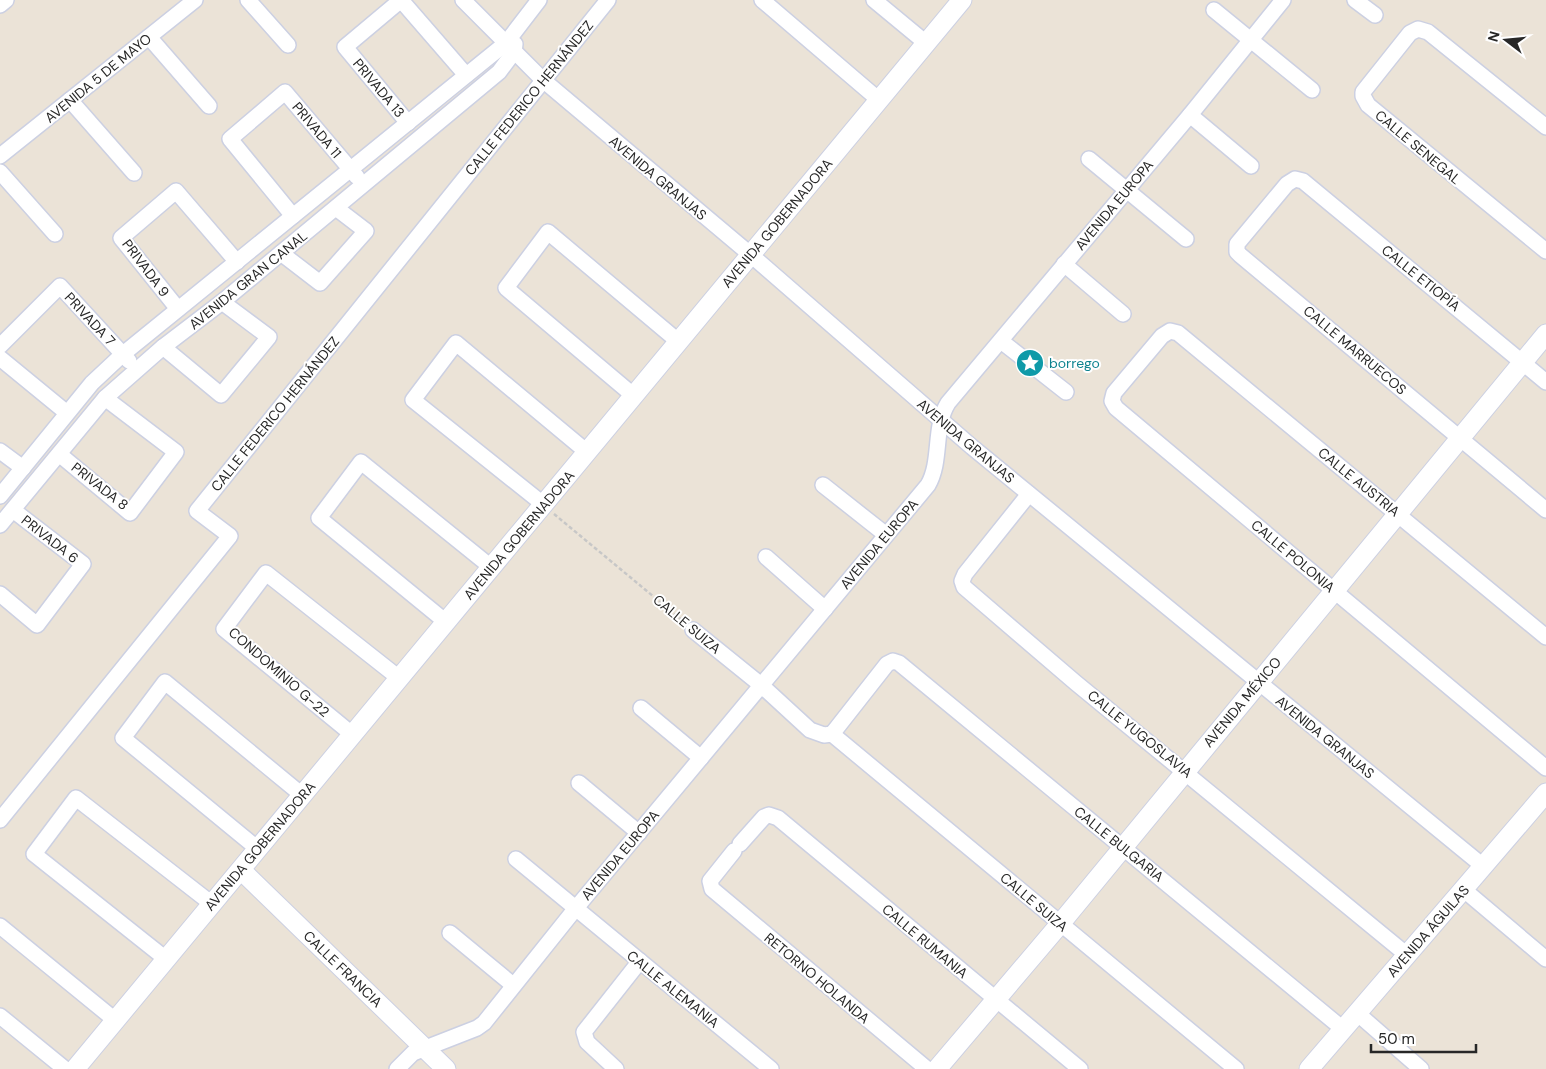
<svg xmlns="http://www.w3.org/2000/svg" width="1546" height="1069" viewBox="0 0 1546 1069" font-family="'DM Sans',sans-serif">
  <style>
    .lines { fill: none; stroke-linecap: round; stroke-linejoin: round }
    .minor-casing { stroke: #ccd0e2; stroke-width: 18 }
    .tertiary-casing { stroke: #ccd0e2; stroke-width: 21 }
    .path { stroke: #c7c7c7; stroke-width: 2.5; stroke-dasharray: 4 2.5; stroke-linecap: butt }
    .minor { stroke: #fff; stroke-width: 15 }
    .tertiary { stroke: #fff; stroke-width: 19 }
    .labels { text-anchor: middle; stroke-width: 4; stroke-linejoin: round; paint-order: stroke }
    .street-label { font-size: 14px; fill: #272727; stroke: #fff }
    .culture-label { font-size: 14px; fill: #0d838f; stroke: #fff; text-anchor: start }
  </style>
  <rect width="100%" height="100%" fill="#ebe3d7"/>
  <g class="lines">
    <defs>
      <g id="minor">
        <path d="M248,0L288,45"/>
        <path d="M463,0L543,80L751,255L972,447L1483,866"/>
        <path d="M762,0L879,100"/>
        <path d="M874,0L926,43"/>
        <path d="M1355,0L1375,15"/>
        <path d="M0,5L6,0"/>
        <path d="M1214,10L1312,90"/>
        <path d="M149,37L209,106"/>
        <path d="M70,100L134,173"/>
        <path d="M1190,115L1251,166"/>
        <path d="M408,123L345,47L401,0L466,75"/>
        <path d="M1546,127L1428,32L1418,29L1410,33L1363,92V96L1368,105L1546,251"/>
        <path d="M0,156L195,0"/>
        <path d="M1089,159L1186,239"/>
        <path d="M0,172L55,234"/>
        <path d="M293,216L230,139L285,92L357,177"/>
        <path d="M281,253L320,283L366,231L336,208"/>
        <path d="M1064,264L1123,314"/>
        <path d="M178,309L121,238L176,191L237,262"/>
        <path d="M1001,341L1066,392"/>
        <path d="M0,346L60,286L129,361"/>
        <path d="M163,347L221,395L269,337L222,302"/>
        <path d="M0,358L67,413"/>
        <path d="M1546,382L1303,181L1295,179L1287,184L1237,244V252L1240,255L1546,510"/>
        <path d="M634,396L506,288L548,232L679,342"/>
        <path d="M0,451L23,468"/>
        <path d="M59,454L130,513L176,452L105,398"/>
        <path d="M823,485L885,534"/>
        <path d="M1029,494L965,574L962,581L964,587L1076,683L1407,955"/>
        <path d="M0,496L92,383L123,354L506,43L539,0"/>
        <path d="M543,504L413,400L456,343L587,452"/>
        <path d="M0,525L105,398L163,347L222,302L499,72L514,52L515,44"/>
        <path d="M766,557L825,609"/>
        <path d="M0,594L37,625L83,564L13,510"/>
        <path d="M446,622L319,518L361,462L491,567"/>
        <path d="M693,630L761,685L810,730L824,735L832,734L1236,1069"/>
        <path d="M1546,637L1178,333L1170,331L1162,336L1114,393L1112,401L1116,408L1546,768"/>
        <path d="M641,708L701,758"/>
        <path d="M832,734L887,664L893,661L899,663L1343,1029"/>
        <path d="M353,735L224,629L266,573L399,678"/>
        <path d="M579,783L639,833"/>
        <path d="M0,820L230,536L197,511L608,0"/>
        <path d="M740,844L764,817L769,815L778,818L1080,1069"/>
        <path d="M258,849L123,738L165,682L302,795"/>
        <path d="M734,851L710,881L712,889L927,1069"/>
        <path d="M516,859L771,1069"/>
        <path d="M1463,889L1546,959"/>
        <path d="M0,926L115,1020"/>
        <path d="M450,933L513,985"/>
        <path d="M166,959L34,854L76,798L212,904"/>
        <path d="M1357,1013L1421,1069"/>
        <path d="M0,1016L65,1069"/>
        <path d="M397,1069L413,1053L477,1028L484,1023L576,908L928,485C942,461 933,427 948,403L1190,115L1283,0"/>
        <path d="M616,1069L587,1042L584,1032L640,961"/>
      </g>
      <g id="tertiary">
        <path d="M241,870L446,1069"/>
        <path d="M75,1069L962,0"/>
        <path d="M937,1069L1060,924L1546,334"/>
        <path d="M1309,1069L1546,793"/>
      </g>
    </defs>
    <use href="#minor" class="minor-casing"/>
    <use href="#tertiary" class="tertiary-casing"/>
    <path class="path" d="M554,514L683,621"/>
    <use href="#minor" class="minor"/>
    <use href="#tertiary" class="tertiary"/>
  </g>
  <defs>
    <symbol id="sight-disc" viewBox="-11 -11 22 22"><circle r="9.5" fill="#0f9aa8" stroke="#fff"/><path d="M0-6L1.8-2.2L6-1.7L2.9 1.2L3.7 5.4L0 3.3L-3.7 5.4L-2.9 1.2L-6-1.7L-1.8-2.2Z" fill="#fff"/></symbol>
  </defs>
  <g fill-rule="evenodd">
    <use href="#sight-disc" x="1014" y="347" width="32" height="32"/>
  </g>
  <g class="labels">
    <g class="street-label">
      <text transform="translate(98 78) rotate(-39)" y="5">AVENIDA 5 DE MAYO</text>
      <text transform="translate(379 88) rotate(50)" y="5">PRIVADA 13</text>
      <text transform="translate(529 98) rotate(-51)" y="5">CALLE FEDERICO HERNÁNDEZ</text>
      <text transform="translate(317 130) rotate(50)" y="5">PRIVADA 11</text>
      <text transform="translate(1418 147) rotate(40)" y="5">CALLE SENEGAL</text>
      <text transform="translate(658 178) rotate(40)" y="5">AVENIDA GRANJAS</text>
      <text transform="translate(1114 205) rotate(-50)" y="5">AVENIDA EUROPA</text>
      <text transform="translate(777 223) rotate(-50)" y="5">AVENIDA GOBERNADORA</text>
      <text transform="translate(146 268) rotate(53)" y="5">PRIVADA 9</text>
      <text transform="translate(1421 278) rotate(39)" y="5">CALLE ETIOPÍA</text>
      <text transform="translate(248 280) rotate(-39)" y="5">AVENIDA GRAN CANAL</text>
      <text transform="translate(90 319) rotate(47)" y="5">PRIVADA 7</text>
      <text transform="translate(1355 350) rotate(40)" y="5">CALLE MARRUECOS</text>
      <text transform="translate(275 414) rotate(-51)" y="5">CALLE FEDERICO HERNÁNDEZ</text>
      <text transform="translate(966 441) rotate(40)" y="5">AVENIDA GRANJAS</text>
      <text transform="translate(1359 482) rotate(39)" y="5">CALLE AUSTRIA</text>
      <text transform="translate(100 486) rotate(38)" y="5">PRIVADA 8</text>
      <text transform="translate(519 535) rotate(-50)" y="5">AVENIDA GOBERNADORA</text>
      <text transform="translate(50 539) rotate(38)" y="5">PRIVADA 6</text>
      <text transform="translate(879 544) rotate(-50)" y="5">AVENIDA EUROPA</text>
      <text transform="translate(1293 556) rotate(40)" y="5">CALLE POLONIA</text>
      <text transform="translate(687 624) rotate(40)" y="5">CALLE SUIZA</text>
      <text transform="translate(279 672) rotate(41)" y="5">CONDOMINIO G-22</text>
      <text transform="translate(1242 702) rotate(-50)" y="5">AVENIDA MÉXICO</text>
      <text transform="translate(1140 734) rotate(39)" y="5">CALLE YUGOSLAVIA</text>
      <text transform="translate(1325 737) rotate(39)" y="5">AVENIDA GRANJAS</text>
      <text transform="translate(1119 844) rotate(39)" y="5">CALLE BULGARIA</text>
      <text transform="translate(260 846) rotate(-50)" y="5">AVENIDA GOBERNADORA</text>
      <text transform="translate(620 855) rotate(-50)" y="5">AVENIDA EUROPA</text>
      <text transform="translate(1034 902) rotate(40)" y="5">CALLE SUIZA</text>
      <text transform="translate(1428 931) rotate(-49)" y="5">AVENIDA ÁGUILAS</text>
      <text transform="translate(925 941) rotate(40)" y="5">CALLE RUMANIA</text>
      <text transform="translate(343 969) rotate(44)" y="5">CALLE FRANCIA</text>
      <text transform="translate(817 978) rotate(40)" y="5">RETORNO HOLANDA</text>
      <text transform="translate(673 989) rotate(39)" y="5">CALLE ALEMANIA</text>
    </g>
    <g class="culture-label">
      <text x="1049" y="368">borrego</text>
    </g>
  </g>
  <g transform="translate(1506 40) rotate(286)" stroke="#ffffff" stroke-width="4" paint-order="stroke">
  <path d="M0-4L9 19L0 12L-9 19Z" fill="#272727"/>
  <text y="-8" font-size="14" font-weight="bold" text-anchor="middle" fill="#272727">N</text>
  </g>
  <path d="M1371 1044v8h105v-8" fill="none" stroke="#272727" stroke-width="2.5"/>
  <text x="1378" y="1044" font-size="15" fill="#272727" stroke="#ffffff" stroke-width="4" paint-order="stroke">50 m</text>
</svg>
